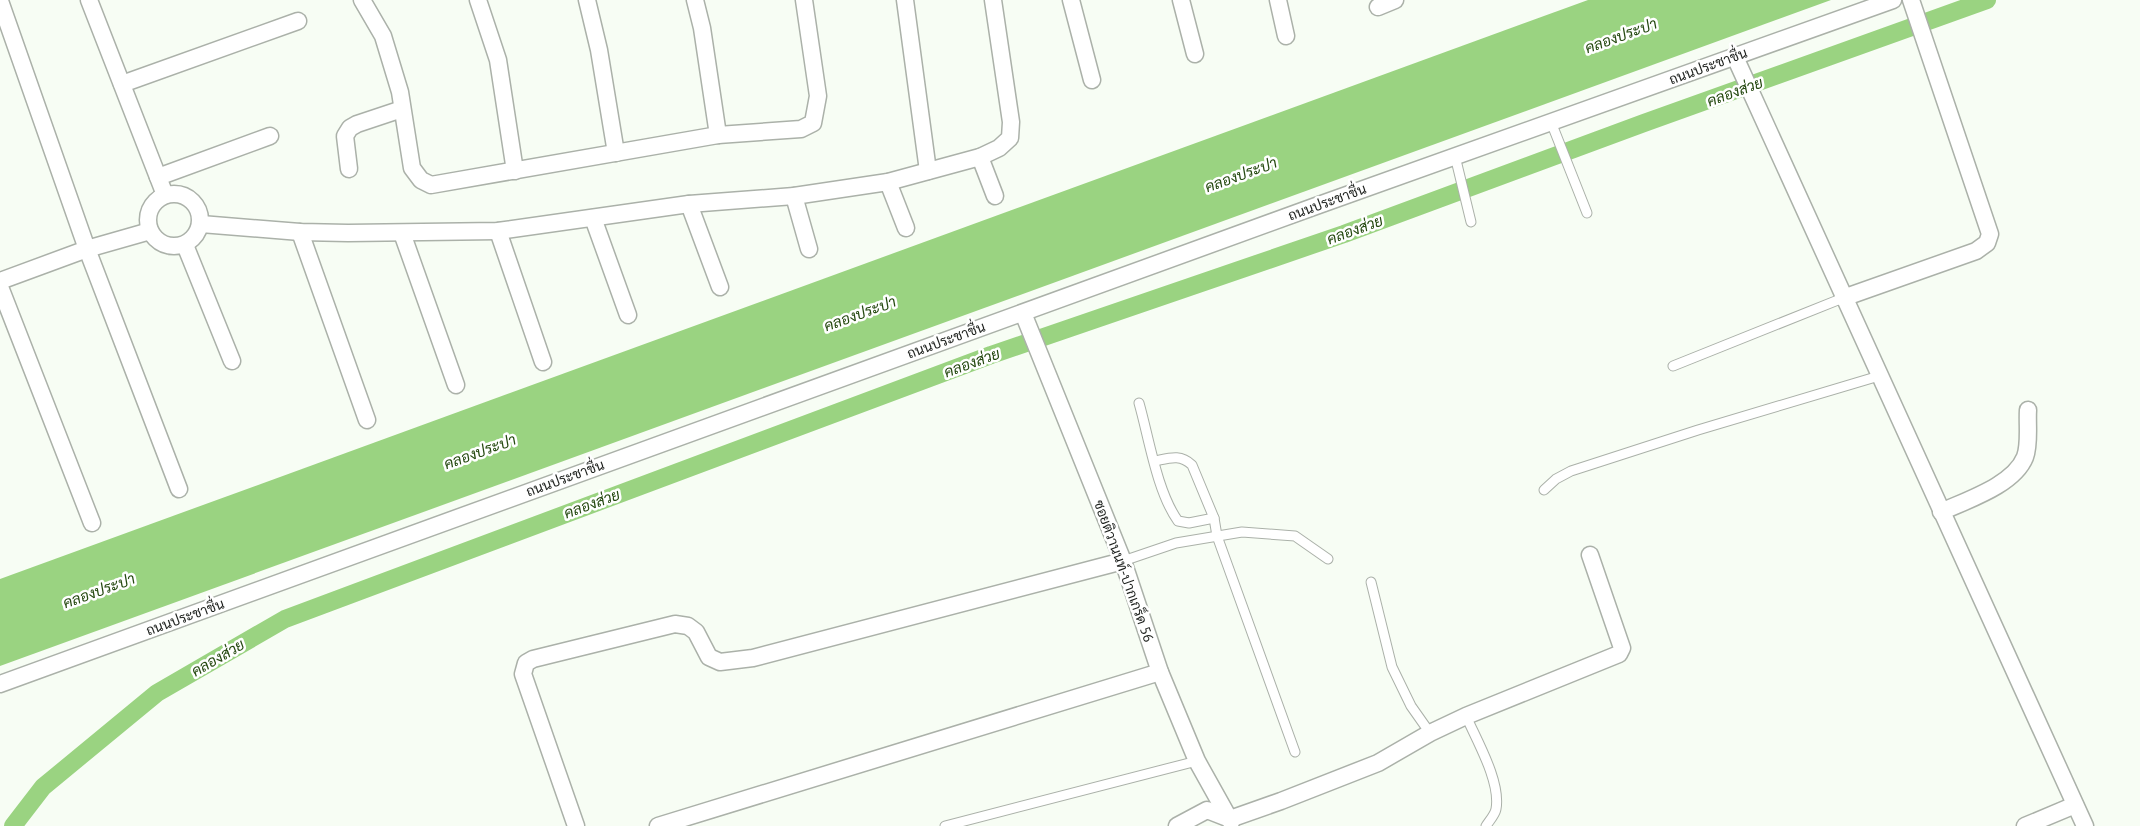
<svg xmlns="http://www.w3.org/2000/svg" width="2140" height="826" viewBox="0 0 2140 826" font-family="'PT Sans',Sarabun,sans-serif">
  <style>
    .water { fill: #9ad381 }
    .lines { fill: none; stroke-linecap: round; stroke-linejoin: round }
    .canal { stroke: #9ad381; stroke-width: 18 }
    .lane-casing { stroke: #abb1a9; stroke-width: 11 }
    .street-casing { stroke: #abb1a9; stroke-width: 19 }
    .lane { stroke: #fff; stroke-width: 9 }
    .street { stroke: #fff; stroke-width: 16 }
    .labels { text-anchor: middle; stroke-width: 5; stroke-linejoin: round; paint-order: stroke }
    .street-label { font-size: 14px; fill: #1f221f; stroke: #fff }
    .water-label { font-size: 15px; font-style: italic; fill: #254910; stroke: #fff }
  </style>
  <rect width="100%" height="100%" fill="#f7fdf4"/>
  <path class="water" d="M1588,0H1831L0,666V579Z"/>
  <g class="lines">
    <path class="canal" d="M13,826L43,787L157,693L285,619L991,355L1344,234L1644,123L1987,0"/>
    <defs>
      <g id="lane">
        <path d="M1551,122L1587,213"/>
        <path d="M1455,156L1471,222"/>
        <path d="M1673,366L1843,298"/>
        <path d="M1139,403C1149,438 1157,492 1178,521L1189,523L1214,518"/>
        <path d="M1155,461C1170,458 1180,454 1192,465L1214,518L1217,536L1295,752"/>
        <path d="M1544,490L1556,479L1571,471L1698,430L1879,376"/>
        <path d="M1123,561L1176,543L1242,532L1295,536L1328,559"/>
        <path d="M1371,582L1392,667L1411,706L1430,733"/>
        <path d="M1466,716C1477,741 1501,782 1496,809C1495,815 1489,821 1486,826"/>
        <path d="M945,826L1197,761"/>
      </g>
      <g id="street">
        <path d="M89,0L165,195"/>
        <path d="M362,0L383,36L400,92L412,168L421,180L431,185L718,135L801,129L813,123L818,96L804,0"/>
        <path d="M478,0L498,60L515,171"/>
        <path d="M587,0L599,50L616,153"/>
        <path d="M695,0L702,28L718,135"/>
        <path d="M905,0L928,171"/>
        <path d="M1071,0L1092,80"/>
        <path d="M1181,0L1195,54"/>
        <path d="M1278,0L1286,36"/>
        <path d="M0,1L87,249L179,489"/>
        <path d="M1378,7L1395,0"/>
        <path d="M1735,57L2085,826"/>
        <path d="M122,84L298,21"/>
        <path d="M980,157L995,196"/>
        <path d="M349,169L345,136L350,128L357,124L402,109"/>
        <path d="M158,177L270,136"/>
        <path d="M888,182L906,228"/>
        <circle cx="174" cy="220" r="26"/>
        <path d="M794,196L809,249"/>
        <path d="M689,204L720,287"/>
        <path d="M593,218L628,315"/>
        <path d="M201,224L300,232L348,233L498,231L689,204L794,196L888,182L980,157L999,148L1010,138L1011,122L993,0"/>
        <path d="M498,231L543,362"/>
        <path d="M300,232L367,420"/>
        <path d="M402,233L456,385"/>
        <path d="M185,245L232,361"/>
        <path d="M0,281L87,249L150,231"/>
        <path d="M0,287L92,523"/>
        <path d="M1843,298L1976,251L1987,243L1990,234L1911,0"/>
        <path d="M1023,313L1123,561L1160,672L1197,761L1231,822"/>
        <path d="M1941,512C1967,500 2014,485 2025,457C2030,444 2027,424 2028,410"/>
        <path d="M0,684L1316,206L1893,0"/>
        <path d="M576,826L523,674L526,663L533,659L675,624L688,626L696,632L709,657L720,662L753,658L1123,561"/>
        <path d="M658,826L1160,672"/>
        <path d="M1177,826L1207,810L1230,819L1281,801L1378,763L1430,733L1466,716L1619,654L1622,648L1590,555"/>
        <path d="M2025,826L2075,805"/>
      </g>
    </defs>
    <use href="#lane" class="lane-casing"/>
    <use href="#street" class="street-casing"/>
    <use href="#lane" class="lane"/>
    <use href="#street" class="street"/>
  </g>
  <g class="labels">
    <g class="street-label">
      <text transform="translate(1708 66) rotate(-20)" y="5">ถนนประชาชื่น</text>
      <text transform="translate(1327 202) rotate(-20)" y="5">ถนนประชาชื่น</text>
      <text transform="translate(946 340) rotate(-20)" y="5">ถนนประชาชื่น</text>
      <text transform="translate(565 478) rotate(-20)" y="5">ถนนประชาชื่น</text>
      <text transform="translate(1124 571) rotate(70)" y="5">ซอยติวานนท์-ปากเกร็ด 56</text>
      <text transform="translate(185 617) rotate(-20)" y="5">ถนนประชาชื่น</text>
    </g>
    <g class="water-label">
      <text transform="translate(1621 36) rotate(-20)" y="5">คลองประปา</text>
      <text transform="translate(1735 92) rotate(-20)" y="5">คลองส่วย</text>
      <text transform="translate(1241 175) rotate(-20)" y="5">คลองประปา</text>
      <text transform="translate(1355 230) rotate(-20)" y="5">คลองส่วย</text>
      <text transform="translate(860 314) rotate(-20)" y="5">คลองประปา</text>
      <text transform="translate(972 363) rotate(-20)" y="5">คลองส่วย</text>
      <text transform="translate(480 452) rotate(-20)" y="5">คลองประปา</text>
      <text transform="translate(592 504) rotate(-20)" y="5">คลองส่วย</text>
      <text transform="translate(99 591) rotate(-20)" y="5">คลองประปา</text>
      <text transform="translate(218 658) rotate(-30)" y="5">คลองส่วย</text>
    </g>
  </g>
</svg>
